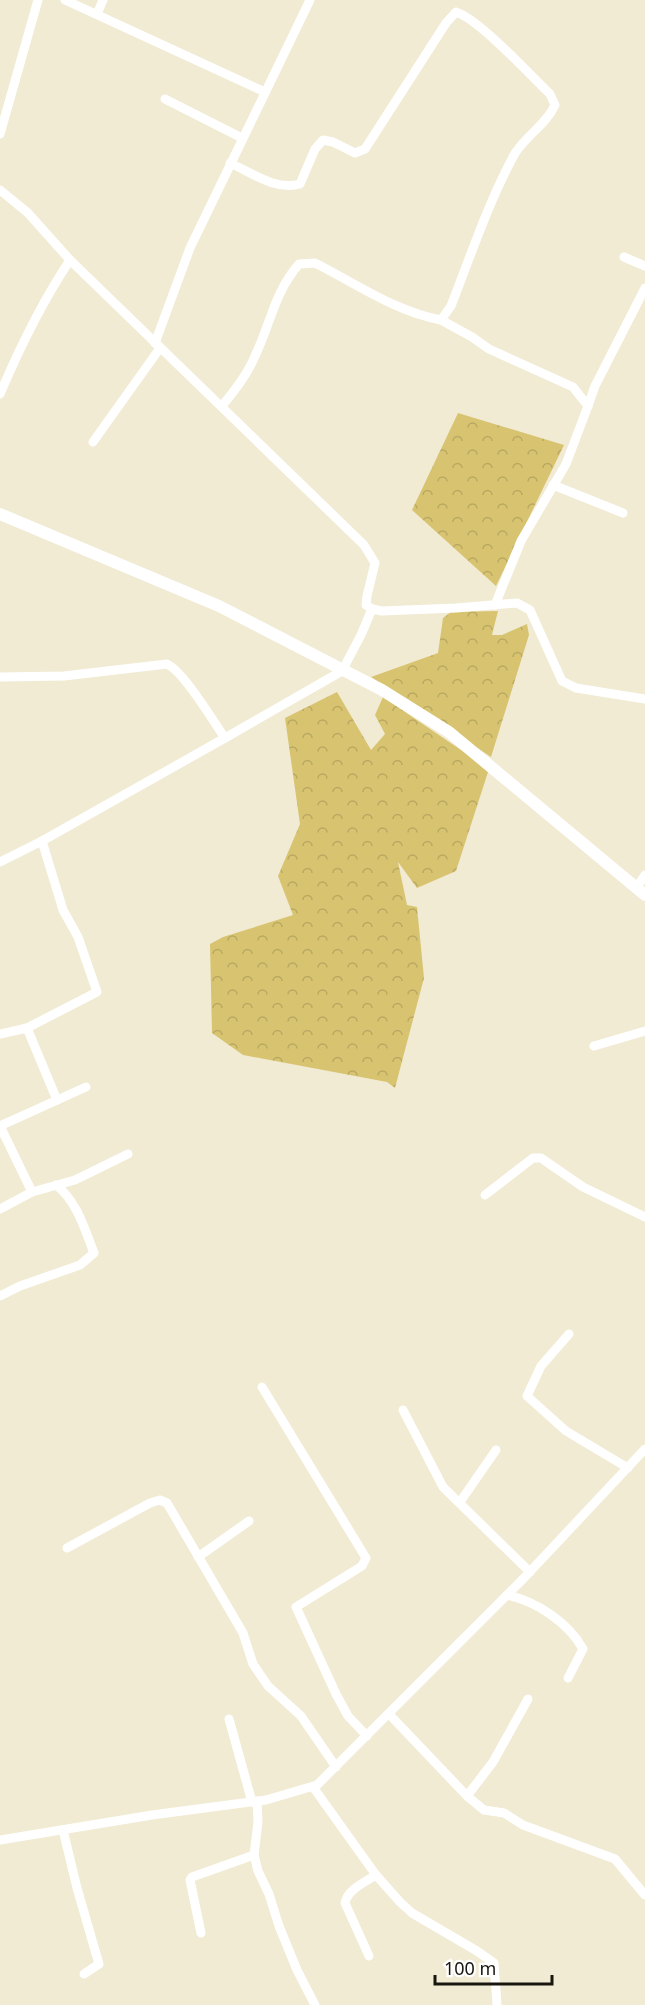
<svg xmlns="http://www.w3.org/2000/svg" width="645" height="2005" viewBox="0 0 645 2005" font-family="'Noto Sans',sans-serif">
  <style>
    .forest { fill: url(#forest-crowns) }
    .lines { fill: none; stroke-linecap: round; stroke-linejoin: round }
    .street { stroke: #fff; stroke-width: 9 }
    .secondary { stroke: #fff; stroke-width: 12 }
  </style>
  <defs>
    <pattern id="forest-crowns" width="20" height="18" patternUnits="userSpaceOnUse" patternTransform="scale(1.5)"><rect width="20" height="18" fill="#d8c470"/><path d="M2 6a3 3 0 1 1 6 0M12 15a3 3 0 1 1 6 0" fill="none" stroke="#b9a860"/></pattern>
  </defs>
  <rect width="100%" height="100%" fill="#f1ebd4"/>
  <g class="forest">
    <path d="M458,413L564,445L496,586L412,510Z"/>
    <path d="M498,611L492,635H502L527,624L529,635L491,757L371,677L438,653L443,618L451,612Z"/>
    <path d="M337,692L371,750L385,734L375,715L383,697L489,769L456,871L417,888L398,862L407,905L417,907L424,978L395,1088L387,1082L243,1055L212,1033L210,944L223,937L293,915L278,876L300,824L285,718Z"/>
  </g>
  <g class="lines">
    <g class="street">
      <path d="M65,0L265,92"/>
      <path d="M97,14L103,0"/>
      <path d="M165,99L242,138"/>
      <path d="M0,134L38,0"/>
      <path d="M0,190L28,213L70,260L364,545L375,563L367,596L366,605L372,609L382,611L456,608L517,603L530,610L562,681L576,688L645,699"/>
      <path d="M624,257L645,266"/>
      <path d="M441,320L472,337L489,349L573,387L588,406L595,386L645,288"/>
      <path d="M155,343L190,248L310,0"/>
      <path d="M0,394C20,347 42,302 70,260"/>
      <path d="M222,406C235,390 247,375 255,356C271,323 274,293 299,264L315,263C355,283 396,312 441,320L451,306C471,255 488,203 514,155C525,136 546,125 555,105L550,94C529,74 480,20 456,12L446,23L365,149L355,153L333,142L323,140L315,149L300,184C276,191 252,173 230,163"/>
      <path d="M93,442L160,348"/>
      <path d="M553,485L623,513"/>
      <path d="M495,605L521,541L566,464L588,406"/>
      <path d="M0,677L64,676L167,664C184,672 213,721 225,738"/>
      <path d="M0,862L42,841L225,738L342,671L361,635L372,609"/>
      <path d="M637,887L645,875"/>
      <path d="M27,1028L57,1100"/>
      <path d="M0,1034L27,1028L97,992L78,937L63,910L42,841"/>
      <path d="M594,1046L645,1031"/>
      <path d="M0,1126L86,1087"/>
      <path d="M0,1126L32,1192"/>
      <path d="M485,1195L533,1158H541L583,1187L645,1217"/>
      <path d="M0,1209L32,1192L75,1180L128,1154"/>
      <path d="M0,1296L20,1286L80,1265L94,1253C85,1230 77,1201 56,1185"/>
      <path d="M569,1334L541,1366L527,1396L566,1431L628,1468"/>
      <path d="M262,1387L366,1558L362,1566L296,1607L336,1694L348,1716L367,1736"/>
      <path d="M403,1410L443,1487L530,1572"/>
      <path d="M460,1502L496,1450"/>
      <path d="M67,1548L150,1503L160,1500L167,1503L243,1633L253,1664L268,1686L301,1716L336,1767"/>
      <path d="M198,1557L249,1521"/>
      <path d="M507,1595C537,1602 568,1622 583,1649L568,1678"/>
      <path d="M389,1714L467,1796L484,1810L504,1813L523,1825L615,1859L645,1895"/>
      <path d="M229,1719L252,1802"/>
      <path d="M313,1787L376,1875L400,1902L412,1913L477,1951L494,1963L497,2005"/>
      <path d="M467,1796L493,1762L528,1699"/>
      <path d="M63,1830L77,1888L99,1964L84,1974"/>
      <path d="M0,1840L152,1815L266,1800L317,1785L524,1578L645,1449"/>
      <path d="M254,1855L258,1871L269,1894L279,1926L297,1970L315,2005"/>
      <path d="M201,1933L190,1880L192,1877L254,1855L258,1822L257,1801"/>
      <path d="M369,1956L345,1903C347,1890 365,1882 376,1875"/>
    </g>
    <path class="secondary" d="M0,514L219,606L382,690L449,732L645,895"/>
  </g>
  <path d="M435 1975v9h117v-9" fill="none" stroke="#18160e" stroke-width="3"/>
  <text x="444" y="1975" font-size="18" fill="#18160e" stroke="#ffffff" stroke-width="4.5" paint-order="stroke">100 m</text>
</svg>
